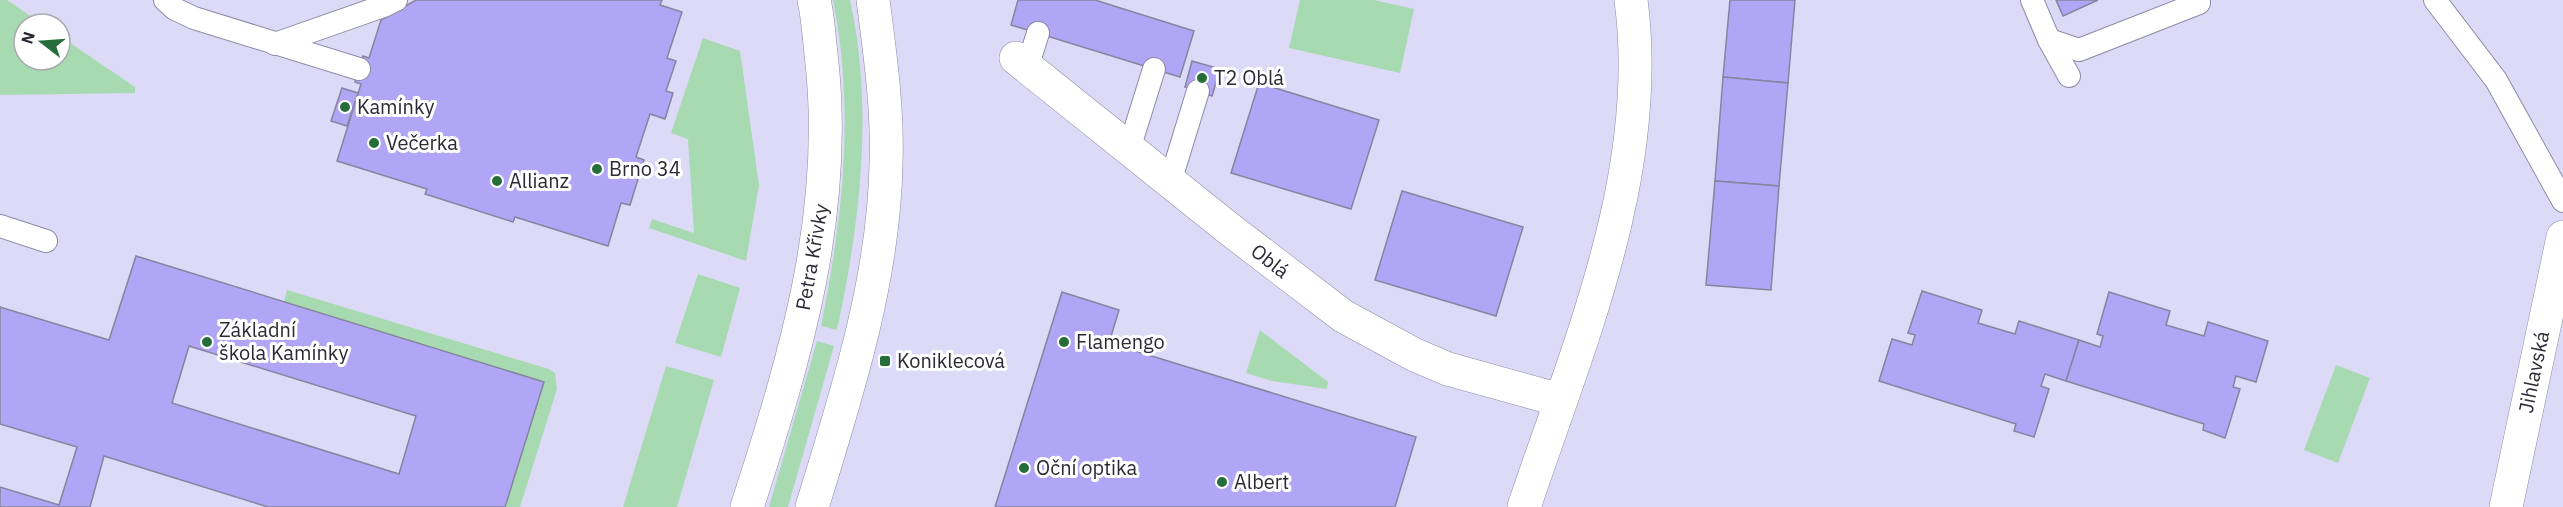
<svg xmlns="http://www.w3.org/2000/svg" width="2563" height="507" viewBox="0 0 2563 507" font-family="'IBM Plex Sans',sans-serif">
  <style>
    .green { fill: #a7dab1 }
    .building { fill: #b1a6f6; stroke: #86849f; stroke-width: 1.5; fill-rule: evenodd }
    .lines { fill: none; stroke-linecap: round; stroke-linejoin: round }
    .service-casing { stroke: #8d8aa6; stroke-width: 24 }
    .minor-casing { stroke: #8d8aa6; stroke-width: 34 }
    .tertiary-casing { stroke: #8d8aa6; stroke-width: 34 }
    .secondary-casing { stroke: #8d8aa6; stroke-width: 34 }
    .service { stroke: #fff; stroke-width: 22 }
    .minor { stroke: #fff; stroke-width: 33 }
    .tertiary { stroke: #fff; stroke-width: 33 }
    .secondary { stroke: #fff; stroke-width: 33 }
    .poi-dot { fill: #256e3c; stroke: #fff; stroke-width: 2 }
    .labels { text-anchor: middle; stroke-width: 6; stroke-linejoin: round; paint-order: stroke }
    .poi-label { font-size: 20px; fill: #2b2a36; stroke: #fff; text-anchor: start }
    .street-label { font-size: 20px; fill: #2b2a36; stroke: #fff }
  </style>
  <rect width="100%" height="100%" fill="#dddaf8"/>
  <g class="green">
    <path d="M0,0H7L42,24H24V60H60V36L135,87V93L0,95Z"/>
    <path d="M833,0H850C874,109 860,223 837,330L821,326C843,217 855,110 833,0Z"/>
    <path d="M1300,0H1374L1414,9L1400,73L1289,48Z"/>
    <path d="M703,38L740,51L759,185L746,261L649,228L652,219L694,233L688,139L671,133Z"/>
    <path d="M698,274L740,288L721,357L675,343Z"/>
    <path d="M287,290L549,369L555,373L557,389L520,507H505L543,382L284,302Z"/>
    <path d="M1260,330L1328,382L1327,389L1272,381L1246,373Z"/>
    <path d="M817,341L834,346L788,507H769Z"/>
    <path d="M2336,365L2370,378L2338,463L2304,450Z"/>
    <path d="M666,366L714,380L677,507H623Z"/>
  </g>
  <g class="building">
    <path d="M416,0H662L660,5L682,12L667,58L676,61L666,91L673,93L665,119L650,114L636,157L644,160L630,205L621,203L608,246L515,217L513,222L425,194L427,189L337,161L361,84L355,82L363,56L369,58L381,20Z"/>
    <path d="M1018,0H1095L1194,31L1180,77L1011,25Z"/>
    <path d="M1730,0H1795L1788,83L1723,77Z"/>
    <path d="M2056,0H2098L2063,16Z"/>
    <path d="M1192,61L1220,69L1212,96L1185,87Z"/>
    <path d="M1723,77L1788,83L1779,186L1715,181Z"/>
    <path d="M1259,83L1379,120L1351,209L1231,173Z"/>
    <path d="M342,88L358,93L347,126L331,121Z"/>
    <path d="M1715,181L1779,186L1771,290L1706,285Z"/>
    <path d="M1402,191L1523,227L1496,316L1375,280Z"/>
    <path d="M136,256L544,382L505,507H268L104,456L90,507H0V487L59,505L77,447L0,424V307L109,340ZM189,346L416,416L399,474L172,403Z"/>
    <path d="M1922,291L1982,310L1978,323L2015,334L2019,321L2079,340L2066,381L2045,374L2041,386L2049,389L2034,437L2014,431L2016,424L1879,381L1892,339L1912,345L1915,335L1908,333Z"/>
    <path d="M1062,292L1119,310L1109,343L1416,437L1395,507H995Z"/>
    <path d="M2109,292L2170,311L2166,325L2204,336L2208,322L2268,341L2256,382L2236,376L2233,387L2240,389L2225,438L2203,430L2204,424L2066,381L2079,340L2100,347L2103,336L2097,334Z"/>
  </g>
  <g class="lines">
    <defs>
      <g id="service">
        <path d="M165,0L175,9L194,18L359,69"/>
        <path d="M2032,0L2049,40L2069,76"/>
        <path d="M2435,0L2496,80L2563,201"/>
        <path d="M2049,40L2079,50L2199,3"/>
        <path d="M275,44L386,5L396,0"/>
        <path d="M1027,68L1038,33"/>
        <path d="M1129,149L1154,69"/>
        <path d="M1170,182L1198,91"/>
        <path d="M0,226L46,241"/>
      </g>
      <g id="minor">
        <path d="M1016,58L1228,228L1343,316L1415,355L1448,369L1560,400"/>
        <path d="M1524,507C1578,346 1654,173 1631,0"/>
      </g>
      <g id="tertiary">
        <path d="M747,507C795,359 840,211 821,54C819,36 818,17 814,0"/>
        <path d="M812,507C846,397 884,280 886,164C888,109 880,54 873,0"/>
      </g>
      <path id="secondary" d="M2506,507L2563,237"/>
    </defs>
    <use href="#service" class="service-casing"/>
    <use href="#minor" class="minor-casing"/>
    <use href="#tertiary" class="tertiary-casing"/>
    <use href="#secondary" class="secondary-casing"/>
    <use href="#service" class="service"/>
    <use href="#minor" class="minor"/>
    <use href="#tertiary" class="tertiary"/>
    <use href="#secondary" class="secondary"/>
  </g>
  <g class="poi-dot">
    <circle cx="1202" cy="78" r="6"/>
    <circle cx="345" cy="107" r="6"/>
    <circle cx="374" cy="143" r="6"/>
    <circle cx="597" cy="169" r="6"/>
    <circle cx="497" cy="181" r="6"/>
    <circle cx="207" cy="342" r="6"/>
    <circle cx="1064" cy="342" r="6"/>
    <rect x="879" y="355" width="12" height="12" rx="3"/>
    <circle cx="1024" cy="468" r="6"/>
    <circle cx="1222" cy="482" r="6"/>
  </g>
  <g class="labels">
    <g class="poi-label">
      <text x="1214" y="85">T2 Oblá</text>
      <text x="357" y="114">Kamínky</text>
      <text x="386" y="150">Večerka</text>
      <text x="609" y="176">Brno 34</text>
      <text x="509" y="188">Allianz</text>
      <text x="219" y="337">Základní<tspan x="219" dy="23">škola Kamínky</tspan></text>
      <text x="1076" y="349">Flamengo</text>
      <text x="897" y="368">Koniklecová</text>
      <text x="1036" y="475">Oční optika</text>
      <text x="1234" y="489">Albert</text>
    </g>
    <g class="street-label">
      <text transform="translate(812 257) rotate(-80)" y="7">Petra Křivky</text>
      <text transform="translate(1270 261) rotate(38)" y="7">Oblá</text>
      <text transform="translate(2534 372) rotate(-78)" y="7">Jihlavská</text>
    </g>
  </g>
  <g transform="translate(42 42) rotate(287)"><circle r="28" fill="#ffffff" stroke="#aaaaaf" stroke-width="1.5"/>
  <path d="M0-4.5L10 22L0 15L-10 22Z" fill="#256e3c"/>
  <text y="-9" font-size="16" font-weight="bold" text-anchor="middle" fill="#2b2a36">N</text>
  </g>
</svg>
